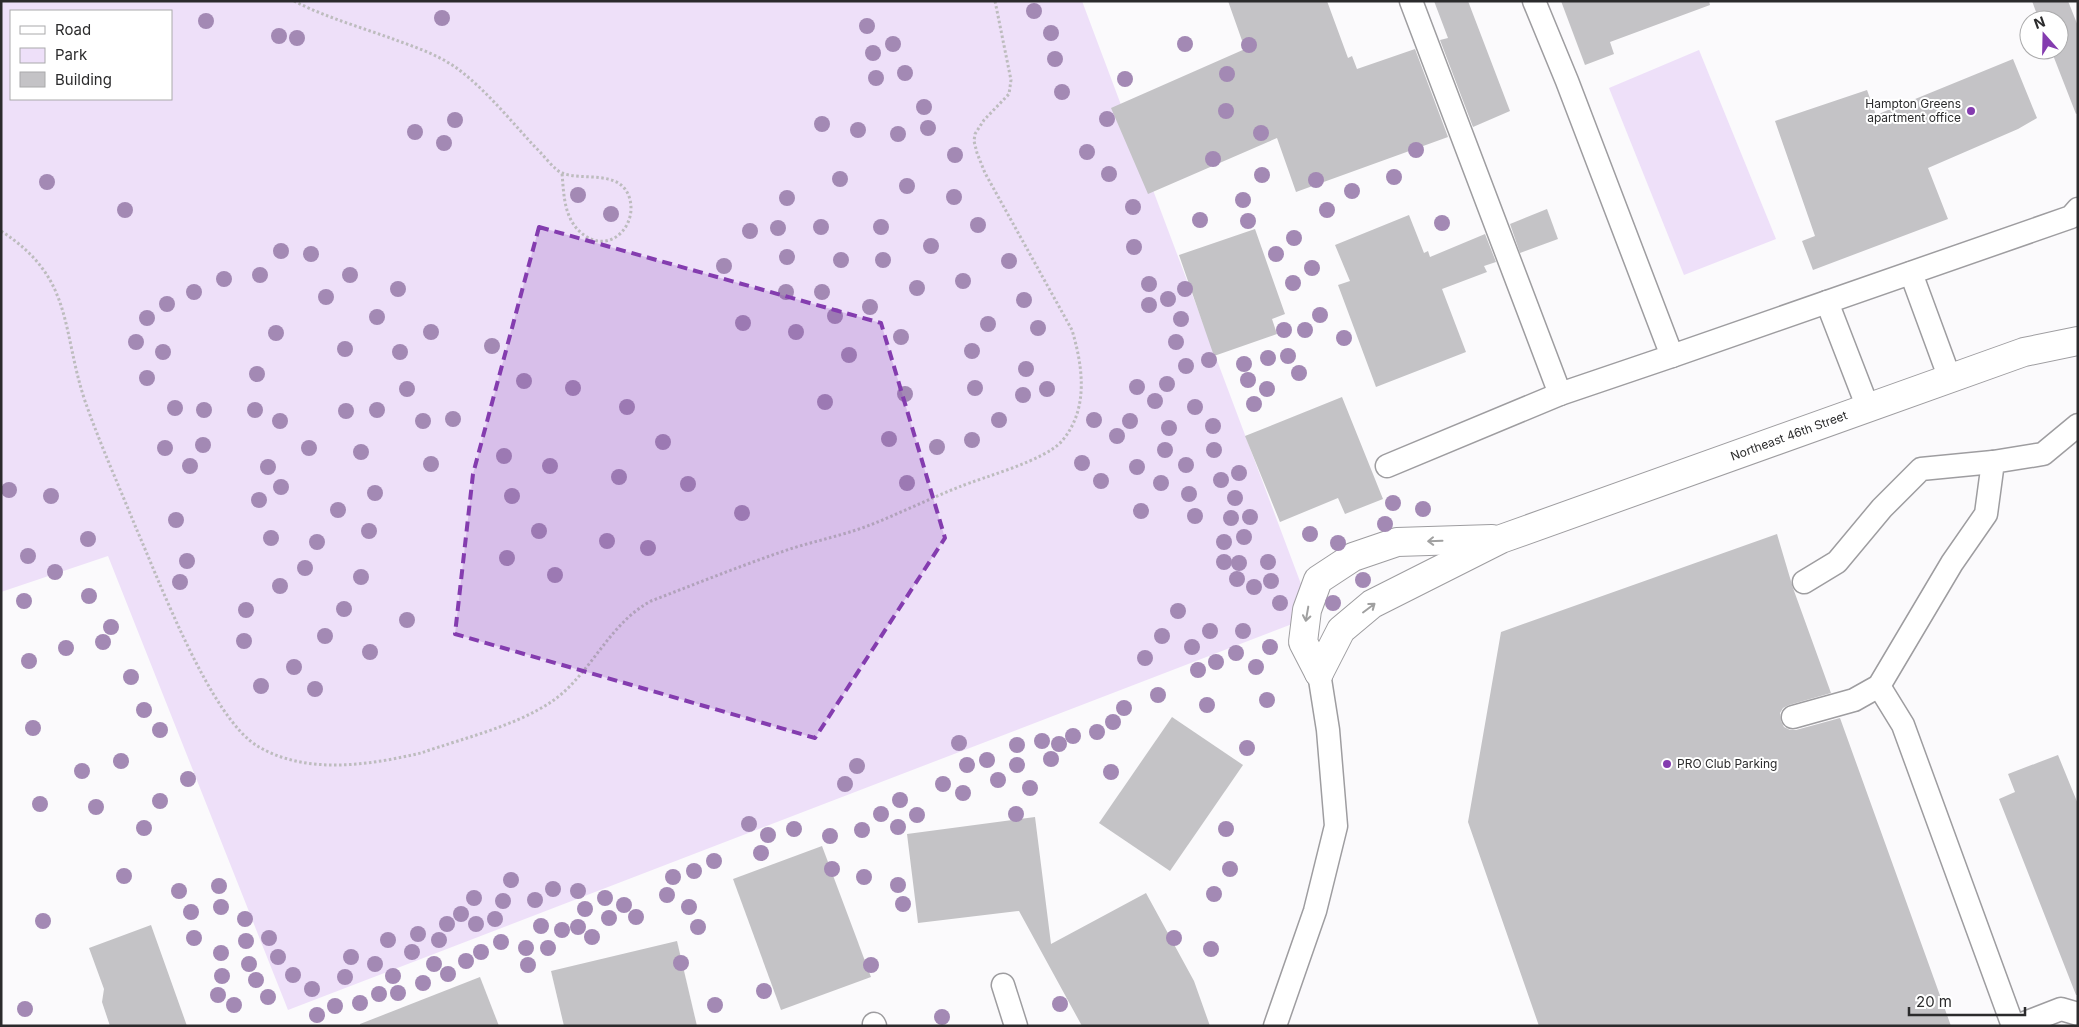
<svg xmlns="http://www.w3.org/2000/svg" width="2079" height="1027" viewBox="0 0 2079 1027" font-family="Inter,sans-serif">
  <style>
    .green { fill: #eee0f9; fill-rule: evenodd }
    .building { fill: #c4c3c6 }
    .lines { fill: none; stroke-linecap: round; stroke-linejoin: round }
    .lane-casing { stroke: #9e9da0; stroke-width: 25 }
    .street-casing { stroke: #9e9da0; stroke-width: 30 }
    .path { stroke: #bdbcbe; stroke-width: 3; stroke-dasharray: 2.5 2.5; stroke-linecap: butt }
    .lane { stroke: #fff; stroke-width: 22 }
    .street { stroke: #fff; stroke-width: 28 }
    .tree { fill: #a389b4 }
    .oneway { stroke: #a0a0a0 }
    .marked { fill: #843caf; fill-opacity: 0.2; stroke: #843caf; stroke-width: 4; stroke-dasharray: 10 6; stroke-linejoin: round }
    .poi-dot { fill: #843caf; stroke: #fff; stroke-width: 2 }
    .labels { text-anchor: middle; stroke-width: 4; stroke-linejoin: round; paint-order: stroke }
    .poi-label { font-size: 12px; fill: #2b2b2c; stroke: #fff; text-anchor: end }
    .street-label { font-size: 12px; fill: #2b2b2c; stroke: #fff }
  </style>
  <rect width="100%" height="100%" fill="#fbfafc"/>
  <g class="green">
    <path d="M1,1H1082L1313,616L288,1010L108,556L1,592ZM11,11H171V99H11Z"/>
    <path d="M1699,50L1776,239L1684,275L1609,88Z"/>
  </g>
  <g class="building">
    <path d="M1228,1H1327L1348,58L1352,56L1357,69L1415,49L1448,137L1296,192L1277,138L1148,194L1111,108L1245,49Z"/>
    <path d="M1434,1H1468L1510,111L1473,127L1440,40L1448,38Z"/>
    <path d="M1561,1H1709L1710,5L1610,42L1614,54L1585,65Z"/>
    <path d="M2032,1H2068L2078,26V113L2076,114L2051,50H2059V20H2039Z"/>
    <path d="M2013,59L2037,118L2018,129L1928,168L1948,219L1813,270L1802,241L1815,236L1775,121L1867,90L1876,115Z"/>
    <path d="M1547,209L1558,239L1520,253L1510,224Z"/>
    <path d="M1409,215L1424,253L1428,251L1430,257L1485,234L1496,262L1484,266L1487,272L1442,289L1466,352L1376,387L1338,285L1350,281L1335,245Z"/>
    <path d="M1255,229L1285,314L1272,319L1277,334L1214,356L1179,255Z"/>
    <path d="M1342,397L1383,499L1345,514L1338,498L1280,522L1245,436Z"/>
    <path d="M1777,534L1793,588L1831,693L1789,705L1783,708L1780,713L1781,721L1784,727L1790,730H1796L1840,718L1951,1026H1539L1468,822L1501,632Z"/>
    <path d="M1172,717L1243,765L1170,871L1099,823Z"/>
    <path d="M2058,755L2078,804V995H2076L1999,799L2015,792L2008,774Z"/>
    <path d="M1035,817L1051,944L1146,893L1194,981L1210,1026H1082L1019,911L918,923L907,834Z"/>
    <path d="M822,846L871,977L781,1010L733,879Z"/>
    <path d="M151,925L187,1026H110L102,1002L104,989L89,948Z"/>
    <path d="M677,941L697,1026H564L551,971Z"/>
    <path d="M480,977L499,1026H360V1024Z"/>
  </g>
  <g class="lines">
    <defs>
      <g id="lane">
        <path d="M1411,1L1560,394L1672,356"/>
        <path d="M1534,1L1567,81L1672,356L2071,217L2078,209"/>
        <path d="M1911,273L1950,379"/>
        <path d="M1827,302L1868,408"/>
        <path d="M1387,466L1560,394"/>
        <path d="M1804,582L1837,562L1882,508L1921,469L1993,462"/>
        <path d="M1879,686L1903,725L2013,1026"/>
        <path d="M1793,717L1854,700L1879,686L1952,563L1986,514L1993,462L2043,454L2078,425"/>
        <path d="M1003,985L1016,1026"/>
        <path d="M874,1024L875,1026"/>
        <path d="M1275,1026L1315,911L1336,826L1328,730L1319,673"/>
        <path d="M2017,1026L2061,1009L2078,1014"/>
      </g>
      <g id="street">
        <path d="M1319,673L1341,630L1372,604L1501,539L2024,352L2078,341"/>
        <path d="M1319,673L1303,642L1307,610L1318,580L1353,557L1397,542L1492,539"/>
      </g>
    </defs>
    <use href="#lane" class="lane-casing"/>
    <use href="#street" class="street-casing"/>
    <g class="path">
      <path d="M294,1C325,17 360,27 393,39C415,47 439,55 458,69C487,91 511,121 535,147C542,153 554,170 562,173C582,181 617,170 628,194C640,221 614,253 587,237C564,223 564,197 562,173"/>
      <path d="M1,231C74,278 61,329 85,401C100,444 119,486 136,528C159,580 211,720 259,747C308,775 369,765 421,753C466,737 534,722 567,689C597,660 614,621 651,601C698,583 745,564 793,548C816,541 839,536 862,528C895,516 926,500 959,487C986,476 1044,461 1062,441C1089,409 1083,367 1072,330L985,173L977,153L974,141L975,134L984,120L1009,94L1011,80L995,1"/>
    </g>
    <use href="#lane" class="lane"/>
    <use href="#street" class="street"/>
  </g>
  <g class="tree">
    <circle cx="1034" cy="11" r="8"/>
    <circle cx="442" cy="18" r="8"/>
    <circle cx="206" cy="21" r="8"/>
    <circle cx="867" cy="26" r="8"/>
    <circle cx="1051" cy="33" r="8"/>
    <circle cx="279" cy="36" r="8"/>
    <circle cx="297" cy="38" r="8"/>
    <circle cx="893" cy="44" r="8"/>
    <circle cx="1185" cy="44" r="8"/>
    <circle cx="1249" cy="45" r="8"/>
    <circle cx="873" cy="53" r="8"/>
    <circle cx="1055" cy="59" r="8"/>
    <circle cx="905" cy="73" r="8"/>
    <circle cx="1227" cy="74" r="8"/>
    <circle cx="876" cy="78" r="8"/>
    <circle cx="1125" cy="79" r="8"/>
    <circle cx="1062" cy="92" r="8"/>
    <circle cx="924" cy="107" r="8"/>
    <circle cx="1226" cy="111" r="8"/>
    <circle cx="1107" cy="119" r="8"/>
    <circle cx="455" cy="120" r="8"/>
    <circle cx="822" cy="124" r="8"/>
    <circle cx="928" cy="128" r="8"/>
    <circle cx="858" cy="130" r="8"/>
    <circle cx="415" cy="132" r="8"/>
    <circle cx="1261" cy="133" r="8"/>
    <circle cx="898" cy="134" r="8"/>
    <circle cx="444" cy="143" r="8"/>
    <circle cx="1416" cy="150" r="8"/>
    <circle cx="1087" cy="152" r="8"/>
    <circle cx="955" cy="155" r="8"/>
    <circle cx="1213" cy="159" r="8"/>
    <circle cx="1109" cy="174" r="8"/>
    <circle cx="1262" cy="175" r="8"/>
    <circle cx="1394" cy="177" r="8"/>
    <circle cx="840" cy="179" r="8"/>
    <circle cx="1316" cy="180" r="8"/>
    <circle cx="47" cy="182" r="8"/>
    <circle cx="907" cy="186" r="8"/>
    <circle cx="1352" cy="191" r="8"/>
    <circle cx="578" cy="195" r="8"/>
    <circle cx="954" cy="197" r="8"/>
    <circle cx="787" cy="198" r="8"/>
    <circle cx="1243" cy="200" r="8"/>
    <circle cx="1133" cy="207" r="8"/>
    <circle cx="125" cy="210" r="8"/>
    <circle cx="1327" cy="210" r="8"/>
    <circle cx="611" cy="214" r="8"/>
    <circle cx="1200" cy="220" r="8"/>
    <circle cx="1248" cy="221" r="8"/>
    <circle cx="1442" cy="223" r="8"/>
    <circle cx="978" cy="225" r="8"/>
    <circle cx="821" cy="227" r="8"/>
    <circle cx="881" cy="227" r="8"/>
    <circle cx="778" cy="228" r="8"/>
    <circle cx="750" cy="231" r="8"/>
    <circle cx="1294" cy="238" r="8"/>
    <circle cx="931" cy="246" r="8"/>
    <circle cx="1134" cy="247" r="8"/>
    <circle cx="281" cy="251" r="8"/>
    <circle cx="311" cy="254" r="8"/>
    <circle cx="1276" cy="254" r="8"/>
    <circle cx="787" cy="257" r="8"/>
    <circle cx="841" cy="260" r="8"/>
    <circle cx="883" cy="260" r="8"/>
    <circle cx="1009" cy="261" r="8"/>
    <circle cx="724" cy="266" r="8"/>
    <circle cx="1312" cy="268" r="8"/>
    <circle cx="260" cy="275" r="8"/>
    <circle cx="350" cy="275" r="8"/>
    <circle cx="224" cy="279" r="8"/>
    <circle cx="963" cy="281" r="8"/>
    <circle cx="1293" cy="283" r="8"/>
    <circle cx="1149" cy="284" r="8"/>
    <circle cx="917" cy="288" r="8"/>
    <circle cx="398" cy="289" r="8"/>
    <circle cx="1185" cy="289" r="8"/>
    <circle cx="194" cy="292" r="8"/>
    <circle cx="786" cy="292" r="8"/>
    <circle cx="822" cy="292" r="8"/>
    <circle cx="326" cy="297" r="8"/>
    <circle cx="1168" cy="299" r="8"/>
    <circle cx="1024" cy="300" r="8"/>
    <circle cx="167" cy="304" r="8"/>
    <circle cx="1149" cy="305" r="8"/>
    <circle cx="870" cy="307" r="8"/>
    <circle cx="1320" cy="315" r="8"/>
    <circle cx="835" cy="316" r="8"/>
    <circle cx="377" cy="317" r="8"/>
    <circle cx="147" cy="318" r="8"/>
    <circle cx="1181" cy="319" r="8"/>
    <circle cx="743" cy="323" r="8"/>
    <circle cx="988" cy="324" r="8"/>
    <circle cx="1038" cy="328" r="8"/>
    <circle cx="1284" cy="330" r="8"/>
    <circle cx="1305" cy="330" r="8"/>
    <circle cx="431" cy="332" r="8"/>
    <circle cx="796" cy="332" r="8"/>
    <circle cx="276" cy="333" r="8"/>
    <circle cx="901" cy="337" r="8"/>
    <circle cx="1344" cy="338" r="8"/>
    <circle cx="136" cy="342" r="8"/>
    <circle cx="1176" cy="342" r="8"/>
    <circle cx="492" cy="346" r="8"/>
    <circle cx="345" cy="349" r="8"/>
    <circle cx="972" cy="351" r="8"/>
    <circle cx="163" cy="352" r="8"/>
    <circle cx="400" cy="352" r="8"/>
    <circle cx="849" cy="355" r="8"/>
    <circle cx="1288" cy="356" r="8"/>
    <circle cx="1268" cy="358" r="8"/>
    <circle cx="1209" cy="360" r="8"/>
    <circle cx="1244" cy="364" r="8"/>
    <circle cx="1186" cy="366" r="8"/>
    <circle cx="1026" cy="369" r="8"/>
    <circle cx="1299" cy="373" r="8"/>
    <circle cx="257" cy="374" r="8"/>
    <circle cx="147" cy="378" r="8"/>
    <circle cx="1248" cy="380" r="8"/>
    <circle cx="524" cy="381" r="8"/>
    <circle cx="1167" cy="384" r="8"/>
    <circle cx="1137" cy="387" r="8"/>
    <circle cx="573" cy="388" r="8"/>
    <circle cx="975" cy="388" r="8"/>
    <circle cx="407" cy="389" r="8"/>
    <circle cx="1047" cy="389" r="8"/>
    <circle cx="1267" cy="389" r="8"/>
    <circle cx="905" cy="394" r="8"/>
    <circle cx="1023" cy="395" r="8"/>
    <circle cx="1155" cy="401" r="8"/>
    <circle cx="825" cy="402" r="8"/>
    <circle cx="1254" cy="404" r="8"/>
    <circle cx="627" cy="407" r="8"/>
    <circle cx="1195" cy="407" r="8"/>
    <circle cx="175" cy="408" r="8"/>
    <circle cx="204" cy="410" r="8"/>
    <circle cx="255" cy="410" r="8"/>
    <circle cx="377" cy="410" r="8"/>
    <circle cx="346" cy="411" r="8"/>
    <circle cx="453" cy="419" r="8"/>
    <circle cx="999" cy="420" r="8"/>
    <circle cx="1094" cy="420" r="8"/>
    <circle cx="280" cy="421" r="8"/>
    <circle cx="423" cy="421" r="8"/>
    <circle cx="1130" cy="421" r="8"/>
    <circle cx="1213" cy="426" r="8"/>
    <circle cx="1169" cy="428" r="8"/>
    <circle cx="1117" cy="436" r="8"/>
    <circle cx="889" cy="439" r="8"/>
    <circle cx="972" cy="440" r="8"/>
    <circle cx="663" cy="442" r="8"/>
    <circle cx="203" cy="445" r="8"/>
    <circle cx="937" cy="447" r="8"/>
    <circle cx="165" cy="448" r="8"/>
    <circle cx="309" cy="448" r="8"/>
    <circle cx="1165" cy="450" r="8"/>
    <circle cx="1214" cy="450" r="8"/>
    <circle cx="361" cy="452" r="8"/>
    <circle cx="504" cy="456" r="8"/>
    <circle cx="1082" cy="463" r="8"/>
    <circle cx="431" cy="464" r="8"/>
    <circle cx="1186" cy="465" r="8"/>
    <circle cx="190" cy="466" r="8"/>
    <circle cx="550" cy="466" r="8"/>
    <circle cx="268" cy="467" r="8"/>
    <circle cx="1137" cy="467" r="8"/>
    <circle cx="1239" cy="473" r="8"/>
    <circle cx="619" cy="477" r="8"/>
    <circle cx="1221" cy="480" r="8"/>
    <circle cx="1101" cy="481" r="8"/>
    <circle cx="907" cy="483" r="8"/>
    <circle cx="1161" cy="483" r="8"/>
    <circle cx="688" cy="484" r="8"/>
    <circle cx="281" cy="487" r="8"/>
    <circle cx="9" cy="490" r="8"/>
    <circle cx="375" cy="493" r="8"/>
    <circle cx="1189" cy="494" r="8"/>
    <circle cx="51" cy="496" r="8"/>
    <circle cx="512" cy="496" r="8"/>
    <circle cx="1235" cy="498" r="8"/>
    <circle cx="259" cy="500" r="8"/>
    <circle cx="1393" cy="503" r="8"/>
    <circle cx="1423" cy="509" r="8"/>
    <circle cx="338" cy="510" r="8"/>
    <circle cx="1141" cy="511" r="8"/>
    <circle cx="742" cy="513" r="8"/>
    <circle cx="1195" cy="516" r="8"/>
    <circle cx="1250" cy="517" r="8"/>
    <circle cx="1231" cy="518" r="8"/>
    <circle cx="176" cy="520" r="8"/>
    <circle cx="1385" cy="524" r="8"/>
    <circle cx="369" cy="531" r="8"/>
    <circle cx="539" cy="531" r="8"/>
    <circle cx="1310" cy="534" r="8"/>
    <circle cx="1244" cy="537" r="8"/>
    <circle cx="271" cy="538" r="8"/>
    <circle cx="88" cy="539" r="8"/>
    <circle cx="607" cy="541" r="8"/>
    <circle cx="317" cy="542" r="8"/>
    <circle cx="1224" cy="542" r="8"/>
    <circle cx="1338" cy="543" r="8"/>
    <circle cx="648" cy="548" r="8"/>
    <circle cx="28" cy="556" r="8"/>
    <circle cx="507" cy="558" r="8"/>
    <circle cx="187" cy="561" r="8"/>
    <circle cx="1224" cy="562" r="8"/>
    <circle cx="1268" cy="562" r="8"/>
    <circle cx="1239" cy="563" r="8"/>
    <circle cx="305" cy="568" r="8"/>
    <circle cx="55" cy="572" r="8"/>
    <circle cx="555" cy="575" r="8"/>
    <circle cx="361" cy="577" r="8"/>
    <circle cx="1237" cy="579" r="8"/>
    <circle cx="1363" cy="580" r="8"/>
    <circle cx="1271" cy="581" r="8"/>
    <circle cx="180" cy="582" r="8"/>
    <circle cx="280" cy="586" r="8"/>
    <circle cx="1254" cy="587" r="8"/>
    <circle cx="89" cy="596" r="8"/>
    <circle cx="24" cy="601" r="8"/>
    <circle cx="1280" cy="603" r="8"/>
    <circle cx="1333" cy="603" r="8"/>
    <circle cx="344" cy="609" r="8"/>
    <circle cx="246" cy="610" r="8"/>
    <circle cx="1178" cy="611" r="8"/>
    <circle cx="407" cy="620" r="8"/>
    <circle cx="111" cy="627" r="8"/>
    <circle cx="1210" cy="631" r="8"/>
    <circle cx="1243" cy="631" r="8"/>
    <circle cx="325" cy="636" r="8"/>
    <circle cx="1162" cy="636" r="8"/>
    <circle cx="244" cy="641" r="8"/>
    <circle cx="103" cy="642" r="8"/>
    <circle cx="1192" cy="647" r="8"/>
    <circle cx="1270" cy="647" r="8"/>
    <circle cx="66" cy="648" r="8"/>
    <circle cx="370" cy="652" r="8"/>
    <circle cx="1236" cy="653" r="8"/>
    <circle cx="1145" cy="658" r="8"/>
    <circle cx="29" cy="661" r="8"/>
    <circle cx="1216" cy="662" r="8"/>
    <circle cx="294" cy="667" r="8"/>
    <circle cx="1256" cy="667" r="8"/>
    <circle cx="1198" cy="670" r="8"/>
    <circle cx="131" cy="677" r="8"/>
    <circle cx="261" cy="686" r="8"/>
    <circle cx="315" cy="689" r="8"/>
    <circle cx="1158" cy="695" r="8"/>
    <circle cx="1267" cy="700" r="8"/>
    <circle cx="1207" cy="705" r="8"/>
    <circle cx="1124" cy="708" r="8"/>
    <circle cx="144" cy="710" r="8"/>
    <circle cx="1113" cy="722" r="8"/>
    <circle cx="33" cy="728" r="8"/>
    <circle cx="160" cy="730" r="8"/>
    <circle cx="1097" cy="732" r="8"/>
    <circle cx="1073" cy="736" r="8"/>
    <circle cx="1042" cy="741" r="8"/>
    <circle cx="959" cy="743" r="8"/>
    <circle cx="1059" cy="744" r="8"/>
    <circle cx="1017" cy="745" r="8"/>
    <circle cx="1247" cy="748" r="8"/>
    <circle cx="1051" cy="759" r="8"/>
    <circle cx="987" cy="760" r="8"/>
    <circle cx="121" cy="761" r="8"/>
    <circle cx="967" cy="765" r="8"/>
    <circle cx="1017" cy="765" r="8"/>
    <circle cx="857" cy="766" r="8"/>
    <circle cx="82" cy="771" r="8"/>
    <circle cx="1111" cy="772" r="8"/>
    <circle cx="188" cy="779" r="8"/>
    <circle cx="998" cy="780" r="8"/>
    <circle cx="845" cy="784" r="8"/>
    <circle cx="943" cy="784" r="8"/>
    <circle cx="1030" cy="788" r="8"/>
    <circle cx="963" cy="793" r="8"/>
    <circle cx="900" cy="800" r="8"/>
    <circle cx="160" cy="801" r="8"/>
    <circle cx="40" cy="804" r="8"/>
    <circle cx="96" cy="807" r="8"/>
    <circle cx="881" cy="814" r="8"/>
    <circle cx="1016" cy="814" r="8"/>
    <circle cx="917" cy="815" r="8"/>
    <circle cx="749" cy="824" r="8"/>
    <circle cx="898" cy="827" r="8"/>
    <circle cx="144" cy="828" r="8"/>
    <circle cx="794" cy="829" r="8"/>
    <circle cx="1226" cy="829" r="8"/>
    <circle cx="862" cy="830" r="8"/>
    <circle cx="768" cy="835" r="8"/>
    <circle cx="830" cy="836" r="8"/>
    <circle cx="761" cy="853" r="8"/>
    <circle cx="714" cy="861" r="8"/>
    <circle cx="832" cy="869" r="8"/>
    <circle cx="1230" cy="869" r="8"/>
    <circle cx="694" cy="871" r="8"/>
    <circle cx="124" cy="876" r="8"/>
    <circle cx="673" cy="877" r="8"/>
    <circle cx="864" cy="877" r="8"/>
    <circle cx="511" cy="880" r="8"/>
    <circle cx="898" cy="885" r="8"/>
    <circle cx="219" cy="886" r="8"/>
    <circle cx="553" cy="889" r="8"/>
    <circle cx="179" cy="891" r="8"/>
    <circle cx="578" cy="891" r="8"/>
    <circle cx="1214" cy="894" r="8"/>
    <circle cx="667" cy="895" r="8"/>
    <circle cx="474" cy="898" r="8"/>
    <circle cx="605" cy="898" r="8"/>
    <circle cx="535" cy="900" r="8"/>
    <circle cx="503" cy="901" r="8"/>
    <circle cx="903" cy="904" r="8"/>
    <circle cx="624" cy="905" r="8"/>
    <circle cx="221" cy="907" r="8"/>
    <circle cx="689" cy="907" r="8"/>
    <circle cx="585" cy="909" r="8"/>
    <circle cx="191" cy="912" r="8"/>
    <circle cx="461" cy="914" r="8"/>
    <circle cx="636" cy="917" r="8"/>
    <circle cx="609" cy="918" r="8"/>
    <circle cx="245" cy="919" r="8"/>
    <circle cx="495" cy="919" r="8"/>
    <circle cx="43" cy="921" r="8"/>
    <circle cx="447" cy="924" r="8"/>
    <circle cx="476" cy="924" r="8"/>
    <circle cx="541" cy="926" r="8"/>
    <circle cx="578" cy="927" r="8"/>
    <circle cx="698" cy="927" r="8"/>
    <circle cx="562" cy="930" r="8"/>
    <circle cx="418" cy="934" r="8"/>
    <circle cx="592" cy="937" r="8"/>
    <circle cx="194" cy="938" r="8"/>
    <circle cx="269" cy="938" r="8"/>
    <circle cx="1174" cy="938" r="8"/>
    <circle cx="388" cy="940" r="8"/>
    <circle cx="439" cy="940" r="8"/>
    <circle cx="246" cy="941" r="8"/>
    <circle cx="501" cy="942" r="8"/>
    <circle cx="526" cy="948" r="8"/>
    <circle cx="548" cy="948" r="8"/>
    <circle cx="1211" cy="949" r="8"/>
    <circle cx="412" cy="952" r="8"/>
    <circle cx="481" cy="952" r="8"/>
    <circle cx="221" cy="953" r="8"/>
    <circle cx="278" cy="957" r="8"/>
    <circle cx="351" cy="957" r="8"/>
    <circle cx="466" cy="961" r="8"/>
    <circle cx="681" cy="963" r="8"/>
    <circle cx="249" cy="964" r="8"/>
    <circle cx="375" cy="964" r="8"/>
    <circle cx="434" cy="964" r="8"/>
    <circle cx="528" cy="965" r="8"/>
    <circle cx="871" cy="965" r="8"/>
    <circle cx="448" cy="974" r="8"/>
    <circle cx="293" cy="975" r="8"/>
    <circle cx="222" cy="976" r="8"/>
    <circle cx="393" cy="976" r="8"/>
    <circle cx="345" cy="977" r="8"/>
    <circle cx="256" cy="980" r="8"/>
    <circle cx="423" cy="983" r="8"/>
    <circle cx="312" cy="989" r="8"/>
    <circle cx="764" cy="991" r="8"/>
    <circle cx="398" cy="993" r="8"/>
    <circle cx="379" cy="994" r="8"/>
    <circle cx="218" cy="995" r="8"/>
    <circle cx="268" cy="997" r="8"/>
    <circle cx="360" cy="1003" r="8"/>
    <circle cx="1060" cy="1004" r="8"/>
    <circle cx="234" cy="1005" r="8"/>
    <circle cx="715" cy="1005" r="8"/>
    <circle cx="335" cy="1006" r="8"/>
    <circle cx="25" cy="1009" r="8"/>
    <circle cx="317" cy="1015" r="8"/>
    <circle cx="942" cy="1017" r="8"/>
  </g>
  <defs><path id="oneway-shaft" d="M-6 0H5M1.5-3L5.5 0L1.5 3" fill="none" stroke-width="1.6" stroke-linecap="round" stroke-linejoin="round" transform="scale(1.25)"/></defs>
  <g class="oneway">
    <use href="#oneway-shaft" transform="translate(1435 541) rotate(178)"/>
    <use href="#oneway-shaft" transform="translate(1369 608) rotate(-37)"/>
    <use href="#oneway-shaft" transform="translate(1307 614) rotate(100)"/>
  </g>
  <path class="marked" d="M539,227L881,323L945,538L815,738L455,634L473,474Z"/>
  <g class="poi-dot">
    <circle cx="1971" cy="111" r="5"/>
    <circle cx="1667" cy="764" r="5"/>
  </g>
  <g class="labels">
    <g class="poi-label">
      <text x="1961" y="108">Hampton Greens<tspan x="1961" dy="14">apartment office</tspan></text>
      <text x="1677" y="768" text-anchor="start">PRO Club Parking</text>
    </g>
    <g class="street-label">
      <text transform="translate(1789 436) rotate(-20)" y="4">Northeast 46th Street</text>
    </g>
  </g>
  <rect width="2079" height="1027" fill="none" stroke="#2b2b2c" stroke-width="5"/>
  <rect x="10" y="10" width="162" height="90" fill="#ffffff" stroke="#aaaaab"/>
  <rect x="20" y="26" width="25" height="8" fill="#ffffff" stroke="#aaaaab"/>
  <text x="55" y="35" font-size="15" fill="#2b2b2c">Road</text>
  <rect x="20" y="48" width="25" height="15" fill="#eee0f9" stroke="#aaaaab"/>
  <text x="55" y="60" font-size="15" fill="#2b2b2c">Park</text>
  <rect x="20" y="72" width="25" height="15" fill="#c4c3c6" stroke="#aaaaab"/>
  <text x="55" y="85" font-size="15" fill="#2b2b2c">Building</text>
  <g transform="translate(2044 35) rotate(340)"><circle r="24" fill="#ffffff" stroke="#aaaaab"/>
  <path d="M0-4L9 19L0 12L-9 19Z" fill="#843caf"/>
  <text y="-8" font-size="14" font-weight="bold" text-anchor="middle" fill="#2b2b2c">N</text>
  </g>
  <path d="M1909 1007v8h116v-8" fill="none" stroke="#2b2b2c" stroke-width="2.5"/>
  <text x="1916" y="1007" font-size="15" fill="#2b2b2c" stroke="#ffffff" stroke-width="4" paint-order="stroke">20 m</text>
</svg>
